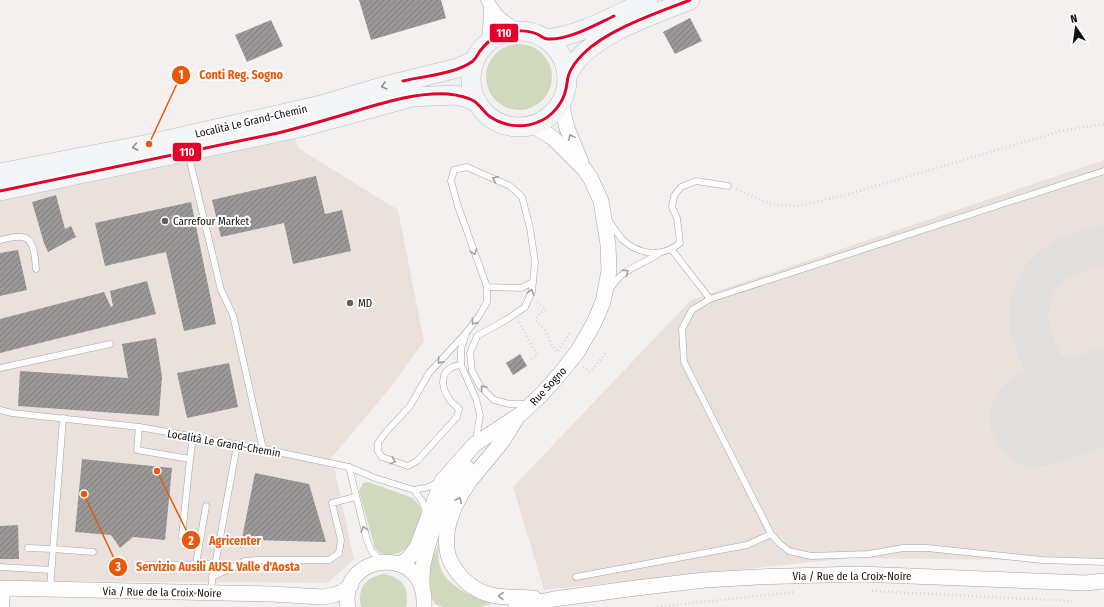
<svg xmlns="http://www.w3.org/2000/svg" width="1104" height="607" viewBox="0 0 1104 607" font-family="'Fira Sans Condensed',sans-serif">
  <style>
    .built { fill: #eae1dd }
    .green { fill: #d0d9bd }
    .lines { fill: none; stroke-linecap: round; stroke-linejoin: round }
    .taxiway { stroke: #e1dede; stroke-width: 39 }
    .runway { stroke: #e1dede; stroke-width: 96 }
    .building { fill: url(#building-hatch) }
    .service-casing { stroke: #a6a4a3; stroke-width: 7 }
    .minor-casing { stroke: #a6a4a3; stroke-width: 13 }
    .tertiary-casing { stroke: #a6a4a3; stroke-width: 16 }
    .primary-casing { stroke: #babdc0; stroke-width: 20 }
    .path { stroke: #d6d6d6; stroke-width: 2.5; stroke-dasharray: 1 3; stroke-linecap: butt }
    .service { stroke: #fdfdfd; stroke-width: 6 }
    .minor { stroke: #fdfdfd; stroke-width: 12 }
    .tertiary { stroke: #fdfdfd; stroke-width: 15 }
    .primary { stroke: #f3f5f7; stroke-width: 19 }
    .bus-1-casing { stroke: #fff; stroke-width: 6 }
    .bus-1 { stroke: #e4002b; stroke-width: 3 }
    .oneway { stroke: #8e8e8f }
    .oneway2 { stroke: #9f9f9e }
    .poi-dot { fill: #625f5e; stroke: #fff; stroke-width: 1.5 }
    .labels { text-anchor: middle; stroke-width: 4; stroke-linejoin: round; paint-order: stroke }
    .street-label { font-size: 11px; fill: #131110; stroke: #fff }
    .poi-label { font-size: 11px; fill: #131110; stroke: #fff; text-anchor: start }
    .leader { fill: none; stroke: #e8590c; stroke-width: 1.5 }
    .callout-dot { fill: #e8590c; stroke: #fff; stroke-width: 1.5 }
    .mark-label { font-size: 12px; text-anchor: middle; font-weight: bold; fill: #fff }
    .callout-label { font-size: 12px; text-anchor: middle; font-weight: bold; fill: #e8590c; stroke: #fff; stroke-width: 4; stroke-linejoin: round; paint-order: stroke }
    .line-badge { stroke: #fff; stroke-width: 1.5 }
    .badge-label { font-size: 11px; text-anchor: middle; font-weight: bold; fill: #fff }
  </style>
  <defs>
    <pattern id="building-hatch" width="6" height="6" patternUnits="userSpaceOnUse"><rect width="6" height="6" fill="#9b9898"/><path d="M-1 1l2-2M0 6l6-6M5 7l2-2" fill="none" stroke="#7d7b7b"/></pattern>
  </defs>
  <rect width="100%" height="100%" fill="#f4f0ef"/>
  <g class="built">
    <path d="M294,136L298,148L398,210L424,341L391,387L332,457L354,560L327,583L0,581V197Z"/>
    <path d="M1104,160V561L852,558L544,590L513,487L691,300Z"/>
  </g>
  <g class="green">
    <circle cx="519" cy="77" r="33"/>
    <path d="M368,482L413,498L421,508L422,517L410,546L399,553L389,555L380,553L375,548L359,491L363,483Z"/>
    <path d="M439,544C439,550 437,559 440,566C447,588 472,595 491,604L480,607H443L435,604L428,591L427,576L431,560Z"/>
    <path d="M383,574C402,577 410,588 406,607H361C357,588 365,578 383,574Z"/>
  </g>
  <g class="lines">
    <path class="taxiway" d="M1104,244C1083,251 1060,256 1045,273C1027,293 1025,321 1035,345C1047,377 1068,395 1104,394"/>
    <path class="runway" d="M1038,419L1104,397"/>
  </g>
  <g class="building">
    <path d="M359,0H441L446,18L371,40Z"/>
    <path d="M690,18L702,41L675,54L663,32Z"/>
    <path d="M271,20L283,46L247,62L235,35Z"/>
    <path d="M316,176L325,214L342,210L351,251L293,264L284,223L221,237L212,200Z"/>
    <path d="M56,195L65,229L71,226L76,237L48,252L44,243L32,202Z"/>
    <path d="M191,202L216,324L184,331L166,252L105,266L95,223Z"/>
    <path d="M18,250L27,290L0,296V253Z"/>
    <path d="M147,281L156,314L0,353V319L104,292L111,307L113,306L110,291Z"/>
    <path d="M156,338L162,377L159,416L18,406L20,371L128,378L122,344Z"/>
    <path d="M520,354L527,366L513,375L506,363Z"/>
    <path d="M229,363L238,407L187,418L177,373Z"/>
    <path d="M82,459L172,468L165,540L133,537L120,548L111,535L75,532Z"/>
    <path d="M255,473L309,484L326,542L253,540L240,548Z"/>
    <path d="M18,525L19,559H0V526Z"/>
  </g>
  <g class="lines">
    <defs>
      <g id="service">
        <path d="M188,153L221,290L233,315L263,449"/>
        <path d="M1104,171L710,299L692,310L682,329L684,362L771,534L779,543L789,551L811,556L869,554L903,548H927L1042,560L1104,562"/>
        <path d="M609,221C613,227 617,233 622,239C638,255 662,258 680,243L677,218L672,207L674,196L681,187L696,181L728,186"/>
        <path d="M0,240C6,239 15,236 22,237C35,238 35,260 36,269"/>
        <path d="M672,250L710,299"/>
        <path d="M611,288C623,267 642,266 659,253"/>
        <path d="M461,365C440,367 439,385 450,400C452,403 456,406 459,409L457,417L417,461L408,466L382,457L378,451V443L386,432L410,406L429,373L466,333"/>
        <path d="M0,368L110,344"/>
        <path d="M529,404H510L494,400L480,386L472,371L470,353L477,336L506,320L525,307L532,291L535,262L530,228L522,197L510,186L467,167L454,170L451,181L458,206L487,287L521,288L533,282"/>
        <path d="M0,410L12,413L139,427L263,449L349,467L375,478L414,490L422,501L427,514"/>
        <path d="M139,427L137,450L190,459L193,437"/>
        <path d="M476,440L480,415L476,399L461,365V349L466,333L479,316L487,302V287"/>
        <path d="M349,467L367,540L372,552L382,561"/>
        <path d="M414,490L429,487L439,482"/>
        <path d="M182,536L190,459"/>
        <path d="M28,548L53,549L93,552"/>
        <path d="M196,564L206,506"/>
        <path d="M147,565L215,564"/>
        <path d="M0,567L51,570"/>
        <path d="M212,577L245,561L257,560H329L339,553L341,540L332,503L355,497"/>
        <path d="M576,577L747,545L771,534"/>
        <path d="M50,589L63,418"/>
        <path d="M210,593L237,445"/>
      </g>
      <g id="minor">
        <path d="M487,0L497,15L517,31"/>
        <path d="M487,43L489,31L490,5"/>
        <path d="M3,607L4,588"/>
      </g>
      <g id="tertiary">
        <path d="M561,102L567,128L581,162"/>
        <path d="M515,421C510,428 506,437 500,444C490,457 479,469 469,482C452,506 436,543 455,569C464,582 476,591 491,595C502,598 522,597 534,598"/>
        <path d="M399,564L408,559L417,547L442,481L475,444L521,414L542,394L559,375L578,351L594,323L603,302L609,271L608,244L601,201L591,179L585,170L553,138L532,125"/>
        <path d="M422,586C422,579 422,571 423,565C430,530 446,496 467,468"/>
        <path d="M0,588L271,594L323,597L334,595L342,592L351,585"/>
        <path d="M348,607C337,554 428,541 424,607"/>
        <path d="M516,607L554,599L636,588L705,580L757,577L859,574L1086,583L1104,581"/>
      </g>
      <g id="primary">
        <circle cx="519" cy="79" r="48"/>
        <path d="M546,39C581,36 617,14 648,0"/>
        <path d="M567,76C569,72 572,67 575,63C597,33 656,14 690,0"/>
        <path d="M0,173L149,144L321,105L381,87L458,68L475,60"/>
        <path d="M0,191L302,127L412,97L455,95L468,98L478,103"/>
      </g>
    </defs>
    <use href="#service" class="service-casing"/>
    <use href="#minor" class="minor-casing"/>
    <use href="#tertiary" class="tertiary-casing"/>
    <use href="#primary" class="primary-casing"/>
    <g class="path">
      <path d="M737,189L763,201L777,205L798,206L846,195L1061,131L1104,124"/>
      <path d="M537,302L546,309L537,316L536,321L545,330L554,349L559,352"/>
      <path d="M519,322L537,355L531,360"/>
      <path d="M558,351L571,331"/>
      <path d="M583,367L591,372L607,351"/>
      <path d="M872,591L1072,601"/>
      <path d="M657,607L794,592"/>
    </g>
    <use href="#service" class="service"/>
    <use href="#minor" class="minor"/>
    <use href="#tertiary" class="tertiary"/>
    <use href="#primary" class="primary"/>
    <defs>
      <g id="bus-1">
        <path d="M403,81C424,76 456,74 473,61C476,58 478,54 480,51C486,43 495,36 504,33C514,30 528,30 537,34C541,36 544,39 548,39C569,40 595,25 614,16"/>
        <path d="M0,191L278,133C298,128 319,122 339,116C374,106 411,92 448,94C457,95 467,97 474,101C480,105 484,112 489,116C503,126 522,129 538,122C552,117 563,103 566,89C567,84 567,79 569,74C572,66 577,60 583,54C608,29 657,13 690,0"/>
      </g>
    </defs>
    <use href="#bus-1" class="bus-1-casing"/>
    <use href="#bus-1" class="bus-1"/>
  </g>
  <defs><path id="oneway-chevron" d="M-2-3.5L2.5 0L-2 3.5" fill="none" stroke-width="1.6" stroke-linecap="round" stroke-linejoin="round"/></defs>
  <g class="oneway">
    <use href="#oneway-chevron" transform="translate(384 86) rotate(165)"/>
    <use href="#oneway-chevron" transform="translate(135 147) rotate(169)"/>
  </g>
  <g class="oneway2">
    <use href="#oneway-chevron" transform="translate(571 137) rotate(-114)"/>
    <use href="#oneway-chevron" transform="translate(495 179) rotate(-156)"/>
    <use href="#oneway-chevron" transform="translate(474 252) rotate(70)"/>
    <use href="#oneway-chevron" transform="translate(626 272) rotate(-36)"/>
    <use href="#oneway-chevron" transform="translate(531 292) rotate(-73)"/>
    <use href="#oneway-chevron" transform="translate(474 322) rotate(127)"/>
    <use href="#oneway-chevron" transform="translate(440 361) rotate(132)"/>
    <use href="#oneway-chevron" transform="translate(483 388) rotate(-131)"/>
    <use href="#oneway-chevron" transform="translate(393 461) rotate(19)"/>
    <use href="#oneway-chevron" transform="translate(459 500) rotate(-63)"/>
    <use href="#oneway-chevron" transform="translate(364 529) rotate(-106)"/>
    <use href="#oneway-chevron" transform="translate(501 596) rotate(-177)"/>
  </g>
  <g class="poi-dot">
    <circle cx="165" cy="221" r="4"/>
    <circle cx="350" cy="303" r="4"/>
  </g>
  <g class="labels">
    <g class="street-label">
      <text transform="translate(251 121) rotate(-13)" y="4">Località Le Grand-Chemin</text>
      <text transform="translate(548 386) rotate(-47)" y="4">Rue Sogno</text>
      <text transform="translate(224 443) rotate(10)" y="4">Località Le Grand-Chemin</text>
      <text x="852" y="580">Via / Rue de la Croix-Noire</text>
      <text transform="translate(162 592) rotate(1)" y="4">Via / Rue de la Croix-Noire</text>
    </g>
    <g class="poi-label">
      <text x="173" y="225">Carrefour Market</text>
      <text x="358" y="307">MD</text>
    </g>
  </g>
  <path class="leader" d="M149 144L181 75M157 471L191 540M84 494L118 567"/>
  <g class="callout-dot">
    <circle cx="149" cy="144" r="4"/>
    <circle cx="157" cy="471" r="4"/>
    <circle cx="84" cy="494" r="4"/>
    <circle cx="181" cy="75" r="10"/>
    <circle cx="191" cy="540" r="10"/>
    <circle cx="118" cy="567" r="10"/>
  </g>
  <g class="mark-label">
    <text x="181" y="79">1</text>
    <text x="191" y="545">2</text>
    <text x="118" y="571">3</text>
  </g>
  <g class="callout-label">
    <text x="241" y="79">Conti Reg. Sogno</text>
    <text x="235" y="545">Agricenter</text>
    <text x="218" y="571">Servizio Ausili AUSL Valle d'Aosta</text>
  </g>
  <g class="line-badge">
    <rect x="489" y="23" width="30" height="20" rx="4" fill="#e4002b"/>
    <rect x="172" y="142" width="30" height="20" rx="4" fill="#e4002b"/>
  </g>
  <g class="badge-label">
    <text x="504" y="37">110</text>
    <text x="187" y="156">110</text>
  </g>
  <g transform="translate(1076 28) rotate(347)" stroke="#ffffff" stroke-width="3" paint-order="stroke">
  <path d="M0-3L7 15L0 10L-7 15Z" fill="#131110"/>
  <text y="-6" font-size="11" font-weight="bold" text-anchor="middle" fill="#131110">N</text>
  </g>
</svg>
